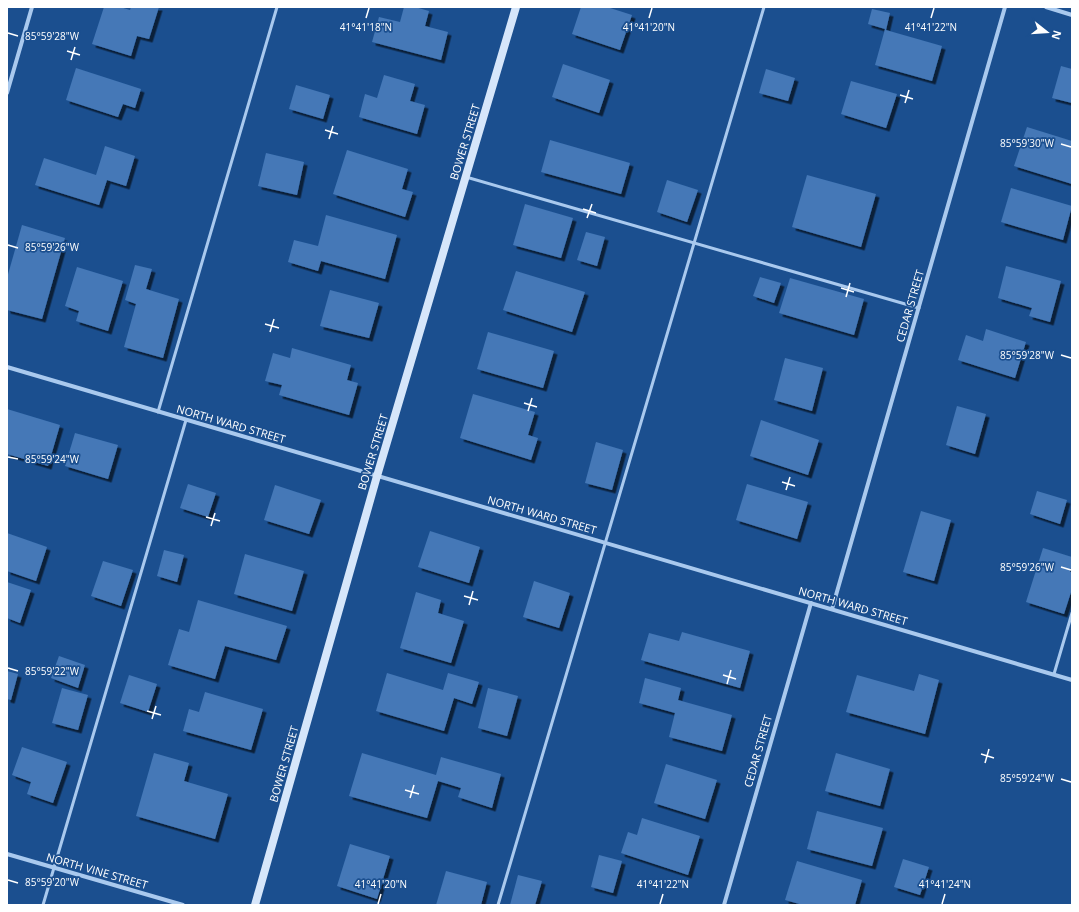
<svg xmlns="http://www.w3.org/2000/svg" width="1079" height="912" viewBox="0 0 1079 912" font-family="'Open Sans',sans-serif">
  <style>
    .building { fill: #4478b7; filter: url(#shadow) }
    .lines { fill: none; stroke-linecap: round; stroke-linejoin: round }
    .lane { stroke: #a9c9ee; stroke-width: 3 }
    .street { stroke: #a9c9ee; stroke-width: 4 }
    .secondary { stroke: #d6e6fa; stroke-width: 8 }
    .ticks { fill: none; stroke: #fff; stroke-width: 1.5 }
    .labels { text-anchor: middle; stroke-width: 3.5; stroke-linejoin: round; paint-order: stroke }
    .street-label { font-size: 11px; fill: #fff; stroke: #1b4f8f }
    .ticks-label { font-size: 10px; text-anchor: middle; fill: #fff; stroke: #1b4f8f; stroke-width: 3.5; stroke-linejoin: round; paint-order: stroke }
  </style>
  <defs>
    <filter id="shadow"><feDropShadow dx="3.5" dy="3.5" stdDeviation="0" flood-color="#0009"/></filter>
  </defs>
  <rect width="100%" height="100%" fill="#1b4f8f"/>
  <g class="building">
    <path d="M104,7H120L130,10L131,7H159L149,39L137,36L131,56L92,44Z"/>
    <path d="M404,7H415L429,11L425,26L448,32L441,60L372,42L379,17L400,22Z"/>
    <path d="M581,7H607L632,15L620,50L572,34Z"/>
    <path d="M872,9L890,13L886,30L942,46L932,81L875,65L885,29L868,24Z"/>
    <path d="M563,64L610,80L599,113L552,97Z"/>
    <path d="M1061,66L1072,69V103L1052,98Z"/>
    <path d="M76,68L141,89L135,108L123,104L118,117L66,100Z"/>
    <path d="M766,69L795,78L788,101L759,93Z"/>
    <path d="M384,75L415,84L410,101L425,105L417,134L359,117L365,94L377,98Z"/>
    <path d="M851,81L897,94L886,128L841,114Z"/>
    <path d="M296,85L330,95L323,119L289,109Z"/>
    <path d="M1027,127L1072,141V184L1014,166Z"/>
    <path d="M550,140L630,163L621,194L541,172Z"/>
    <path d="M105,146L135,156L126,186L107,180L99,205L35,185L44,158L96,175Z"/>
    <path d="M347,150L408,169L402,189L413,192L405,217L333,194Z"/>
    <path d="M266,153L304,162L297,195L258,186Z"/>
    <path d="M807,175L876,194L861,247L792,227Z"/>
    <path d="M667,180L698,190L687,222L657,212Z"/>
    <path d="M1011,188L1072,206L1063,240L1001,222Z"/>
    <path d="M525,204L573,218L561,258L513,245Z"/>
    <path d="M326,215L397,235L385,279L321,261L318,271L288,262L294,240L318,246Z"/>
    <path d="M22,225L65,238L42,319L7,310V278Z"/>
    <path d="M586,232L605,237L597,266L577,260Z"/>
    <path d="M135,265L152,269L146,289L179,299L163,358L124,347L136,304L125,300Z"/>
    <path d="M1006,266L1061,281L1050,322L1029,316L1032,308L998,298Z"/>
    <path d="M77,267L123,281L108,331L76,321L79,311L65,306Z"/>
    <path d="M516,271L585,292L572,332L503,310Z"/>
    <path d="M760,277L781,283L774,303L753,296Z"/>
    <path d="M790,278L864,299L854,335L779,313Z"/>
    <path d="M330,290L379,303L369,338L320,326Z"/>
    <path d="M986,329L1026,342L1015,378L958,360L966,335L983,341Z"/>
    <path d="M488,332L554,351L543,388L477,369Z"/>
    <path d="M292,348L351,365L347,380L358,383L349,415L279,395L282,385L265,381L273,353L290,358Z"/>
    <path d="M785,358L823,368L812,411L774,400Z"/>
    <path d="M473,394L535,412L528,435L538,438L531,460L460,438Z"/>
    <path d="M957,406L986,414L975,454L946,445Z"/>
    <path d="M7,409L60,425L48,466L7,454Z"/>
    <path d="M761,420L819,440L808,475L750,456Z"/>
    <path d="M75,433L118,445L108,479L65,466Z"/>
    <path d="M596,442L623,450L612,490L585,483Z"/>
    <path d="M188,484L216,493L208,517L180,508Z"/>
    <path d="M747,484L808,502L797,539L736,520Z"/>
    <path d="M275,485L321,500L309,534L264,520Z"/>
    <path d="M1037,491L1067,500L1060,524L1030,514Z"/>
    <path d="M921,511L951,520L934,581L903,572Z"/>
    <path d="M430,531L480,547L469,583L418,567Z"/>
    <path d="M7,533L47,547L36,581L7,571Z"/>
    <path d="M1043,548L1072,557V564L1070,572H1072V589L1064,614L1026,602Z"/>
    <path d="M164,550L184,555L177,582L157,576Z"/>
    <path d="M245,554L304,571L292,611L234,594Z"/>
    <path d="M103,561L133,570L121,606L91,596Z"/>
    <path d="M534,581L570,593L559,628L523,617Z"/>
    <path d="M7,582L31,590L20,623L7,618Z"/>
    <path d="M416,592L441,600L438,613L464,621L451,663L400,648Z"/>
    <path d="M198,600L287,626L276,660L225,646L215,679L168,665L179,629L189,632Z"/>
    <path d="M682,632L750,651L740,688L641,660L649,633L679,641Z"/>
    <path d="M59,656L85,665L78,688L51,678Z"/>
    <path d="M7,671L18,674L11,700L7,699Z"/>
    <path d="M387,673L443,690L448,673L479,682L472,704L454,698L444,731L376,711Z"/>
    <path d="M919,674L939,680L925,734L846,712L857,675L914,691Z"/>
    <path d="M129,675L157,684L148,712L120,703Z"/>
    <path d="M645,678L681,688L678,700L732,715L722,751L669,737L675,713L639,703Z"/>
    <path d="M62,688L88,695L78,730L52,723Z"/>
    <path d="M488,688L518,696L507,736L478,728Z"/>
    <path d="M205,692L263,709L251,750L183,731L189,709L199,712Z"/>
    <path d="M22,747L67,762L53,803L27,794L31,782L12,775Z"/>
    <path d="M154,753L189,763L184,781L228,794L215,839L136,816Z"/>
    <path d="M362,753L436,775L441,757L501,774L492,808L458,797L461,788L438,781L427,818L349,796Z"/>
    <path d="M836,753L890,769L880,806L825,791Z"/>
    <path d="M666,764L717,780L705,819L654,803Z"/>
    <path d="M817,811L883,828L872,866L807,849Z"/>
    <path d="M642,818L700,836L688,875L621,853L628,832L637,835Z"/>
    <path d="M350,844L390,856L377,899L337,886Z"/>
    <path d="M599,855L622,861L613,893L591,887Z"/>
    <path d="M903,859L929,867L920,895L894,887Z"/>
    <path d="M797,861L862,880L855,905H803L785,900Z"/>
    <path d="M446,871L487,882L481,905H436Z"/>
    <path d="M518,875L542,881L535,905H510Z"/>
  </g>
  <g class="lines">
    <g class="lane">
      <path d="M466,177L919,308"/>
      <path d="M158,412L277,7"/>
      <path d="M1054,674L1072,613"/>
      <path d="M43,905L186,420"/>
      <path d="M498,905L764,7"/>
    </g>
    <g class="street">
      <path d="M1046,7L1072,15"/>
      <path d="M7,93L32,7"/>
      <path d="M7,367L1072,680"/>
      <path d="M832,609L1005,7"/>
      <path d="M7,854L183,905"/>
      <path d="M724,905L811,603"/>
    </g>
    <path class="secondary" d="M255,905L377,476L516,7"/>
  </g>
  <path class="ticks" d="M366,18L369,8M649,18L652,8M931,18L934,8M8,33L18,36M67,51L80,55M71,60L75,47M900,95L913,99M905,103L909,90M325,130L338,134M329,139L333,126M1061,144L1071,147M583,209L596,213M587,218L592,204M8,245L18,248M841,288L854,292M846,297L850,283M265,324L279,328M270,332L274,319M1061,355L1071,358M524,403L537,407M528,411L532,398M8,457L18,459M782,482L795,486M786,490L790,477M206,517L220,521M211,526L215,513M1061,567L1071,570M464,596L478,600M469,605L473,591M8,668L18,671M723,675L736,679M727,684L731,670M147,711L161,715M152,719L156,706M981,754L994,758M985,763L989,749M1061,779L1071,782M405,790L419,794M410,798L414,785M8,880L18,883M378,904L381,894M660,904L663,894M942,904L945,894"/>
  <g class="labels">
    <g class="street-label">
      <text transform="translate(465 142) rotate(-73)" y="4">BOWER STREET</text>
      <text transform="translate(910 306) rotate(-74)" y="4">CEDAR STREET</text>
      <text transform="translate(231 424) rotate(16)" y="4">NORTH WARD STREET</text>
      <text transform="translate(373 452) rotate(-73)" y="4">BOWER STREET</text>
      <text transform="translate(542 515) rotate(16)" y="4">NORTH WARD STREET</text>
      <text transform="translate(853 606) rotate(16)" y="4">NORTH WARD STREET</text>
      <text transform="translate(758 751) rotate(-74)" y="4">CEDAR STREET</text>
      <text transform="translate(284 764) rotate(-74)" y="4">BOWER STREET</text>
      <text transform="translate(97 871) rotate(16)" y="4">NORTH VINE STREET</text>
    </g>
  </g>
  <g class="ticks-label">
    <text x="366" y="31">41°41'18"N</text>
    <text x="649" y="31">41°41'20"N</text>
    <text x="931" y="31">41°41'22"N</text>
    <text x="52" y="40">85°59'28"W</text>
    <text x="1027" y="147">85°59'30"W</text>
    <text x="52" y="251">85°59'26"W</text>
    <text x="1027" y="359">85°59'28"W</text>
    <text x="52" y="463">85°59'24"W</text>
    <text x="1027" y="571">85°59'26"W</text>
    <text x="52" y="675">85°59'22"W</text>
    <text x="1027" y="782">85°59'24"W</text>
    <text x="52" y="886">85°59'20"W</text>
    <text x="381" y="888">41°41'20"N</text>
    <text x="663" y="888">41°41'22"N</text>
    <text x="945" y="888">41°41'24"N</text>
  </g>
  <rect width="1079" height="912" fill="none" stroke="#ffffff" stroke-width="16"/>
  <g transform="translate(1047 32) rotate(107)" stroke="#1b4f8f" stroke-width="3" paint-order="stroke">
  <path d="M0-3L7 15L0 10L-7 15Z" fill="#ffffff"/>
  <text y="-6" font-size="11" font-weight="bold" text-anchor="middle" fill="#ffffff">N</text>
  </g>
</svg>
